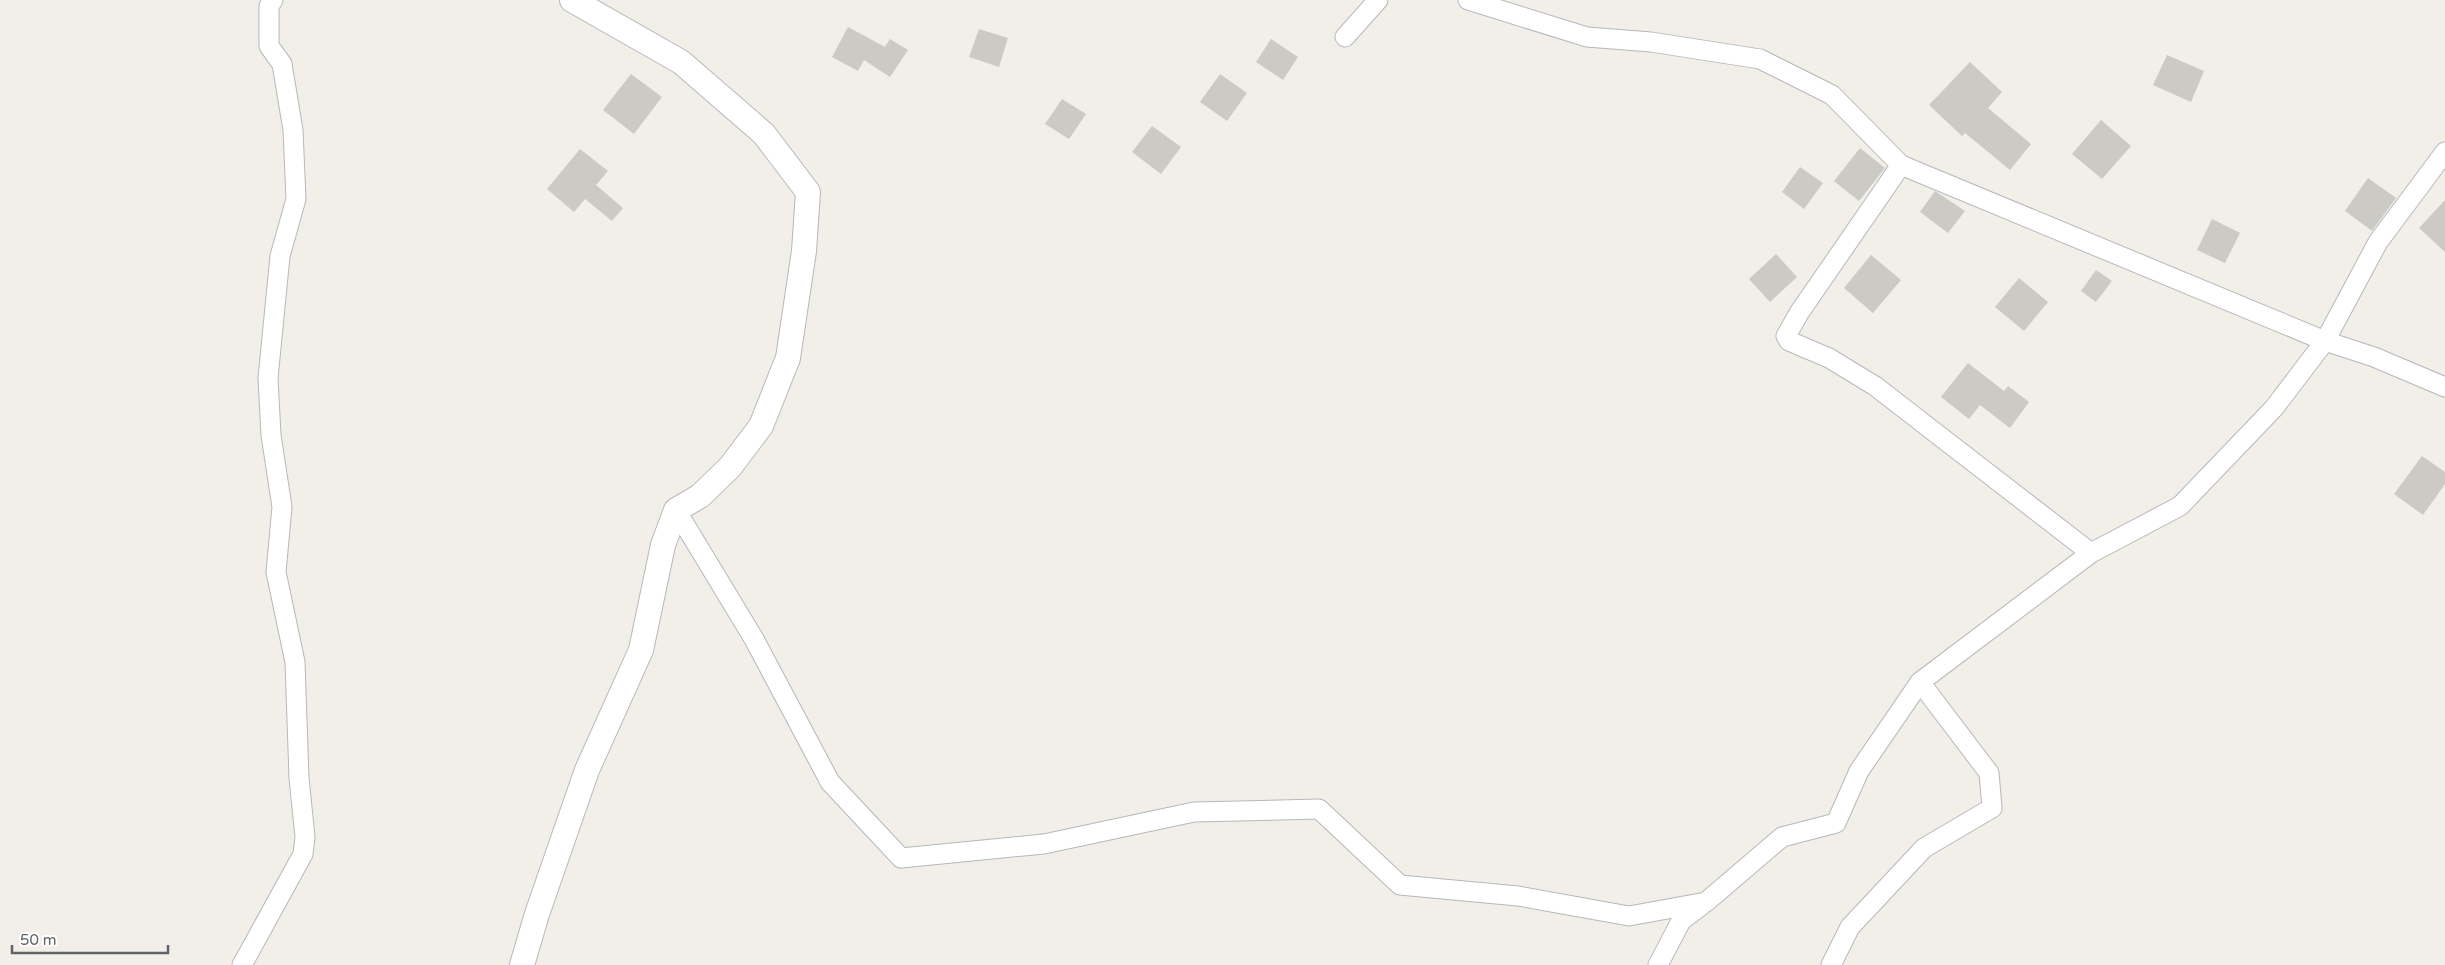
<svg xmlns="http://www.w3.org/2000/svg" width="2445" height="965" viewBox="0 0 2445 965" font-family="'Varela Round',sans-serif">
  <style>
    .building { fill: #cccac5 }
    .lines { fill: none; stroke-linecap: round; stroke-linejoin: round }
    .minor-casing { stroke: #b5b8bc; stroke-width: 21 }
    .tertiary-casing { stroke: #b5b8bc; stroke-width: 26 }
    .minor { stroke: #fff; stroke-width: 19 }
    .tertiary { stroke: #fff; stroke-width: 24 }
  </style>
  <rect width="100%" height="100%" fill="#f1efe8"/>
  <g class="building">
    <path d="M848,27L885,47L890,39L908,50L890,77L864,60L858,71L832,57Z"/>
    <path d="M979,29L1008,38L999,67L969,57Z"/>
    <path d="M1271,39L1298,57L1283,80L1256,62Z"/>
    <path d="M2167,55L2204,71L2191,102L2153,85Z"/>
    <path d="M1970,62L2002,92L1988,108L2031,144L2010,170L1965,133L1962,136L1929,105Z"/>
    <path d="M631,74L662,97L634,134L603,110Z"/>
    <path d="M1220,74L1247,93L1227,121L1200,102Z"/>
    <path d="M1062,99L1086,114L1069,139L1045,124Z"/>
    <path d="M2101,120L2131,146L2102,179L2072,154Z"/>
    <path d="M1152,126L1181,147L1161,174L1132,152Z"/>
    <path d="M1860,148L1885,168L1859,201L1834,181Z"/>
    <path d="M580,149L608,171L596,185L623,208L612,221L585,199L574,212L547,189Z"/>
    <path d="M1800,167L1823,183L1804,209L1782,192Z"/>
    <path d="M2368,178L2396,198L2372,231L2345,211Z"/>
    <path d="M1935,191L1965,211L1948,233L1920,212Z"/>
    <path d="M2445,200V252L2419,228Z"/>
    <path d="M2212,219L2240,233L2225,263L2197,250Z"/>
    <path d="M1776,254L1797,277L1770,302L1749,279Z"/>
    <path d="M1871,255L1901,280L1873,313L1844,288Z"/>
    <path d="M2096,270L2112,281L2096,302L2081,291Z"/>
    <path d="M2019,278L2048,302L2024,331L1995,307Z"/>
    <path d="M1968,363L2004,391L2008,386L2029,402L2010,428L1980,405L1969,419L1941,397Z"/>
    <path d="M2422,456L2445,472V484L2423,515L2394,494Z"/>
  </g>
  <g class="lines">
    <defs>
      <g id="minor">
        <path d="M1468,0L1587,37L1651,42L1760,59L1832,95L1901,165L2325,341L2374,357L2445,387"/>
        <path d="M1345,37L1378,0"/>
        <path d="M1901,165L1799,313L1786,336L1789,341L1829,358L1875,386L2091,553"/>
        <path d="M676,510L754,639L830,782L901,858L1044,844L1194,812L1319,809L1400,885L1518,896L1629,916L1706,902L1782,837L1836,823L1859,771L1920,682L2091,553L2180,506L2274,408L2325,341L2378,242L2445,152"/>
        <path d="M242,965L303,854L305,837L299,778L295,662L276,572L282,507L271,435L268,378L280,256L296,199L293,130L282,64L269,46V6L273,0"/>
        <path d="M1658,965L1681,921L1702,905"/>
        <path d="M1831,965L1850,927L1924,848L1992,808L1989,773L1920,682"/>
      </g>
      <path id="tertiary" d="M522,965L537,914L587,770L641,650L663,545L676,510L700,496L730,467L761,426L788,358L804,251L808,192L764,134L681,62L572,0"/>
    </defs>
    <use href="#minor" class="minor-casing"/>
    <use href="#tertiary" class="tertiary-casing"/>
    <use href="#minor" class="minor"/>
    <use href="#tertiary" class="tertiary"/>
  </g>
  <path d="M12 945v8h156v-8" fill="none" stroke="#5f6368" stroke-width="2.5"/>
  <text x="20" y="945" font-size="15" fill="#5f6368" stroke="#ffffff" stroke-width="4" paint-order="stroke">50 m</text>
</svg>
